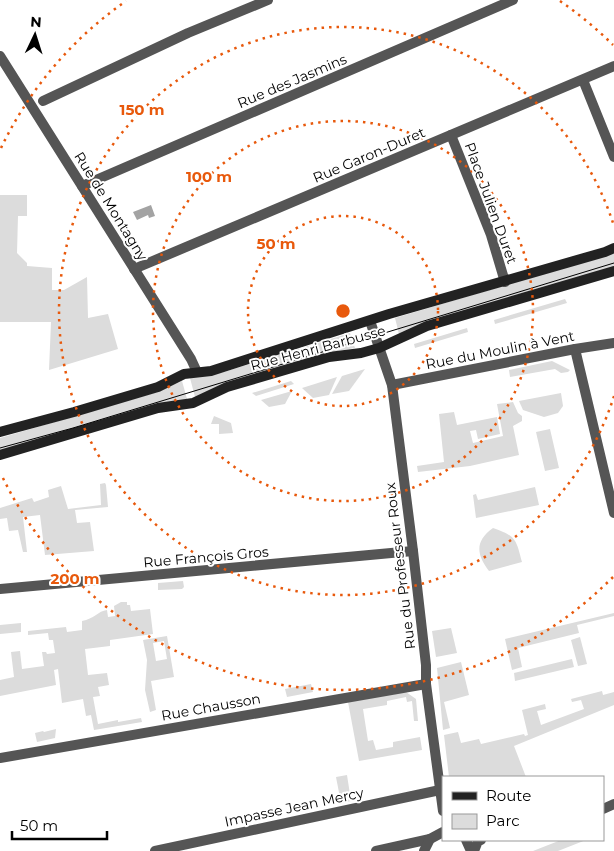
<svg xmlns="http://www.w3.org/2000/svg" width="614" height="851" viewBox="0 0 614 851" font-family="Montserrat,sans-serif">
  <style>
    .green { fill: #dcdcdc; fill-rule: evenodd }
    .water { fill: #a3a3a3 }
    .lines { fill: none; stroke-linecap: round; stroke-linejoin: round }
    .street { stroke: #555; stroke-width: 10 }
    .secondary { stroke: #222; stroke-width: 10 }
    .tram { stroke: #000; stroke-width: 1 }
    .ring { fill: none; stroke: #e8590c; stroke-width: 2.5; stroke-dasharray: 2.5 5 }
    .labels { text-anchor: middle; stroke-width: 4; stroke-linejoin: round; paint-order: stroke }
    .street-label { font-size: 14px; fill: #000; stroke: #fff }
    .centre { fill: #e8590c; stroke: #fff; stroke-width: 2.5 }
    .ring-label { font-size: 15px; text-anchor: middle; font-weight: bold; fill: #e8590c; stroke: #fff; stroke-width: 4; stroke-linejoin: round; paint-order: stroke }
  </style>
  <rect width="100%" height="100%" fill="#fff"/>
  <g class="green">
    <path d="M0,195H27V216H18L17,253L27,263V266L52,268V290H64L87,277L88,318L108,314L118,349L49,370L51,322H0Z"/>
    <path d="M614,253V267L399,334L395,318Z"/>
    <path d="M565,299L567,303L495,324L494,320Z"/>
    <path d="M467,328L468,332L415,348L414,344Z"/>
    <path d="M350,333L355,348L331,352L195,397L190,378L224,372Z"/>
    <path d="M552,361L570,370L568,372L561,373L555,369L510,377L509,370Z"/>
    <path d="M365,369L349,391L332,394L342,376Z"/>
    <path d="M337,377L329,395L313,398L302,388Z"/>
    <path d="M182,381L187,399L0,451V438L157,392Z"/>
    <path d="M291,381L294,384L256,396L252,393Z"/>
    <path d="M292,391L285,404L269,407L261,400Z"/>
    <path d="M561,393L563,406L558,413L544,417L523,410L519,401Z"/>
    <path d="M513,402L518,413L522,416V421L513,426L519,455L470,466L418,472L417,466L444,462L439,414L454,412L457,425L497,417L500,434L478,439L476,430L470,431L473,443L503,436L497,404Z"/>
    <path d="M214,416L231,423L233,433L219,434V424H211Z"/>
    <path d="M550,429L559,468L545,471L536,432Z"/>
    <path d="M105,483L106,485L108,507L75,510L77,523L90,522L94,551L45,555L40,515L23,517L27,552H23L18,530L9,531L7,518L0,519V508L32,498L34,502L49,497L48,490L61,486L68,509L101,505L100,484Z"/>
    <path d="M535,487L539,505L476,518L473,495L476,494L478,500Z"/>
    <path d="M493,528C516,536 516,539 522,562L489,571C476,554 475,541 493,528Z"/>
    <path d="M183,581L184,587L182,589L158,590V583Z"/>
    <path d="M121,602H127V605H130L131,611L150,609L153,634L110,640V646L85,649L88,675L107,673L109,685L98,687L100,696L93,697L98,724L118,720V722L141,718L142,722L94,730L91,715L86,716L83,699L62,703L58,669L54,670L56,685L0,696V680L14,677L11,652L20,651L22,669L44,666L42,652H46L47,654L55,653L53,640H49L48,633L28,635V631L66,627L67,632L82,630V621C94,619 98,611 107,610L108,617L115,616L114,606Z"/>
    <path d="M614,613V616L577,625L579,633L518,648L522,667L512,670L505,639Z"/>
    <path d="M21,623V632L0,634V625Z"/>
    <path d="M451,628L457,653L436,657L432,631Z"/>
    <path d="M167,636L174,677L151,681L156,710L150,712L145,690L147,660L143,640ZM164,641L167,659L156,661L153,643Z"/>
    <path d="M580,637L587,664L578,666L571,640Z"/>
    <path d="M572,659L574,667L515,681L514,673Z"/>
    <path d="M461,662L469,695L444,702L450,728L443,730L437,668Z"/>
    <path d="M311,684L313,692L287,697L285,689Z"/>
    <path d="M602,691L603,695L614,692V705L514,746L526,777H449L444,735L458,732L461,743L479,739L481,744L524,734L525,736L528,735L522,710L545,704L546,709L537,711L541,725L584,709L581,700L572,702L571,699Z"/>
    <path d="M406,692L416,699L418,721H414L412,701L407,702L406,697L387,701V705L363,709L368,741L373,740L376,750L393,747V742L420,737L422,750L359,761L348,702Z"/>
    <path d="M56,729L55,738L37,742L35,733L43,731L44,732Z"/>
    <path d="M347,775L351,801L341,803L336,777Z"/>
    <path d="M561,840H586L558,851H533Z"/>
  </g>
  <path class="water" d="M151,205L155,216L149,218L148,215L137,220L133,212Z"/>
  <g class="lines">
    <g class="street">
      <path d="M0,56L191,359L197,372"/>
      <path d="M583,80L614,157"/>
      <path d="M43,101L188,33L268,0"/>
      <path d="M451,135L491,235L505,282"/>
      <path d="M82,186L513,0"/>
      <path d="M134,269L614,66"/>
      <path d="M370,321L392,385L413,551L426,665V684L443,811"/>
      <path d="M575,349L614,513"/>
      <path d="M392,385L575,349L614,343"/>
      <path d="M0,589L413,551"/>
      <path d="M0,758L426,684"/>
      <path d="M603,809L614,804"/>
      <path d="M466,840L471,851"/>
      <path d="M155,851L440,790"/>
      <path d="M376,851L430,839"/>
      <path d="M424,851L430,839L443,832"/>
      <path d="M474,851L478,841L481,840"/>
    </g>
    <g class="secondary">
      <path d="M0,432L74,412L158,387L184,374L211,371L389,314L605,252L614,248"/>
      <path d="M0,455L158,408L193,403L227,387L329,357L361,353L379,348L427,326L614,271"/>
    </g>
    <path class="tram" d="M0,448L73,428L614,263"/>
  </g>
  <g class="ring">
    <circle cx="343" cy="311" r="95"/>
    <circle cx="343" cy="311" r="190"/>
    <path d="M614 396A284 284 0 1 1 614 226"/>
    <path d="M613 577A379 379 0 0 1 1 474M1 148A379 379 0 0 1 126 1M560 1A379 379 0 0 1 613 45"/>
  </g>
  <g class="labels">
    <g class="street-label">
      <text transform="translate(292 81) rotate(-23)" y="5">Rue des Jasmins</text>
      <text transform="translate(369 155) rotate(-23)" y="5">Rue Garon-Duret</text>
      <text transform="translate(491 203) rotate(70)" y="5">Place Julien Duret</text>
      <text transform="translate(111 206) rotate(58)" y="5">Rue de Montagny</text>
      <text transform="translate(318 348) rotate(-15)" y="5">Rue Henri Barbusse</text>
      <text transform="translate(500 350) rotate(-11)" y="5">Rue du Moulin à Vent</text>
      <text transform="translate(206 557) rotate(-5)" y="5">Rue François Gros</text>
      <text transform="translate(400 566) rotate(-97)" y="5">Rue du Professeur Roux</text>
      <text transform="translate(211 707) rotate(-10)" y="5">Rue Chausson</text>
      <text transform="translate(294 807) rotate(-12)" y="5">Impasse Jean Mercy</text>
    </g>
  </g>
  <circle cx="343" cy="311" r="8" class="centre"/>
  <g class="ring-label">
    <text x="142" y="115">150 m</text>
    <text x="209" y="182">100 m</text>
    <text x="276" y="249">50 m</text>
    <text x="75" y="584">200 m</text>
  </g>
  <rect x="442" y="776" width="162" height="65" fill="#ffffff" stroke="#999999"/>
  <rect x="452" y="792" width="25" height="8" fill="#222222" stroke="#999999"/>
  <text x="486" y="801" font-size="15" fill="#000000">Route</text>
  <rect x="452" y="814" width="25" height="15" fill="#dcdcdc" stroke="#999999"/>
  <text x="486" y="826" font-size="15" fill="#000000">Parc</text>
  <g transform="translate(35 35) rotate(4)" stroke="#ffffff" stroke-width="4" paint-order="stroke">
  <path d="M0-4L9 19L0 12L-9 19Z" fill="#000000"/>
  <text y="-8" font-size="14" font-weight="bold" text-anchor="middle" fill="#000000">N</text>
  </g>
  <path d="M12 831v8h95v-8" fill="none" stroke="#000000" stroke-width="2.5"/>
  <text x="20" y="831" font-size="15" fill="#000000" stroke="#ffffff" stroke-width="4" paint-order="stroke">50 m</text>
</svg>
